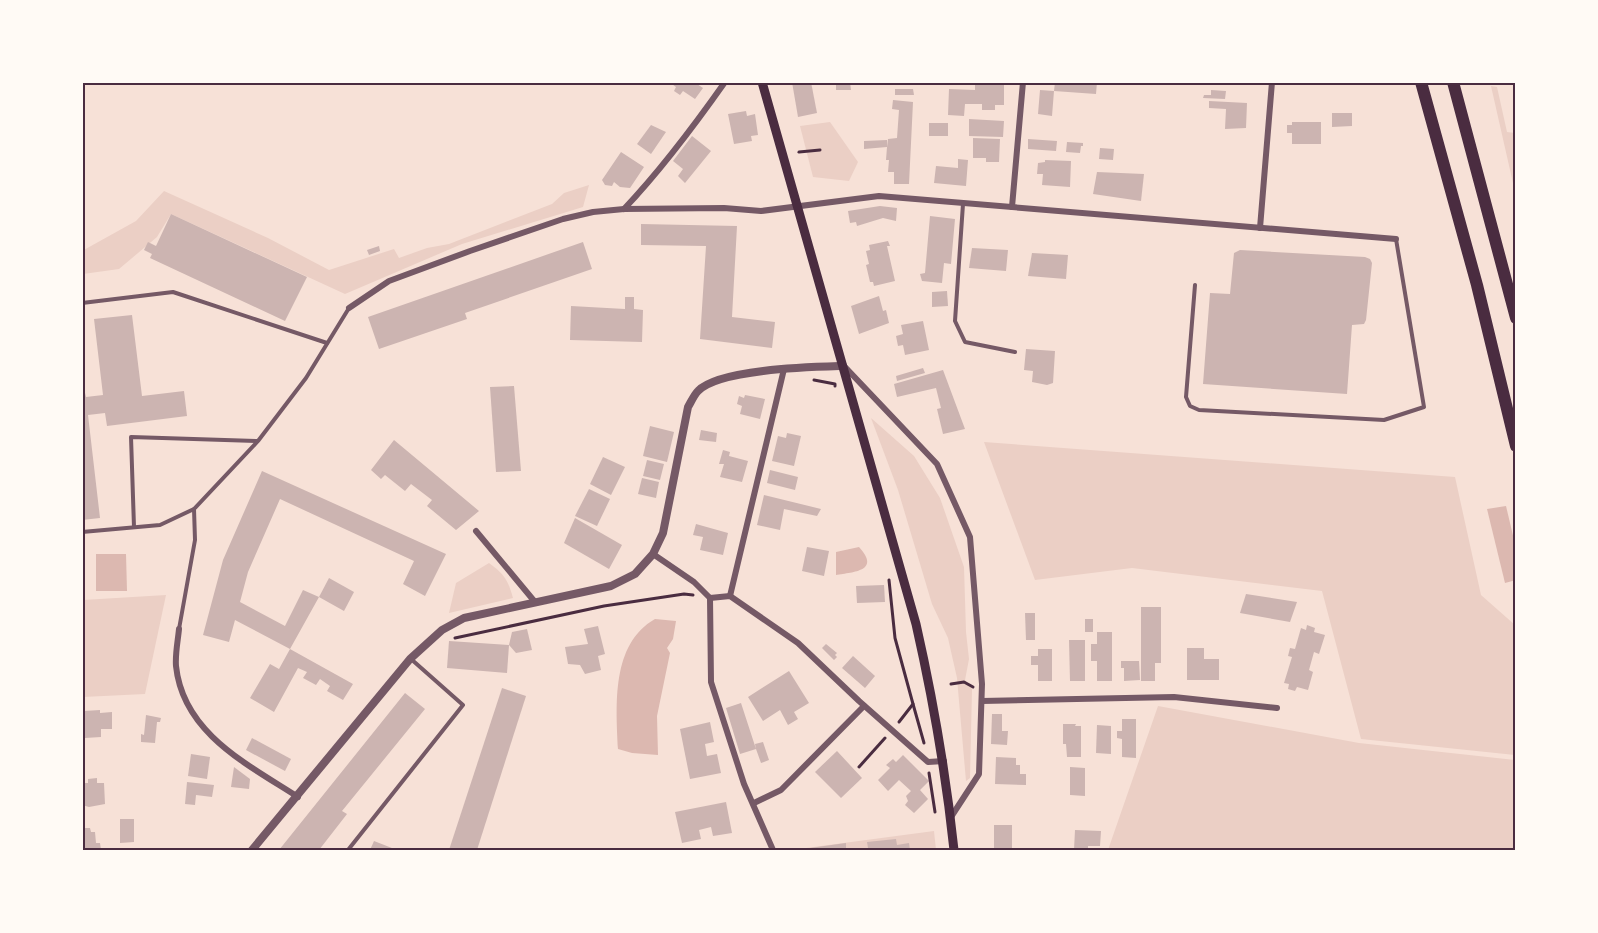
<svg xmlns="http://www.w3.org/2000/svg" width="1598" height="933" viewBox="0 0 1598 933" font-family="Poppins,sans-serif">
  <style>
    .green { fill: #ebcfc5 }
    .water { fill: #dcb8b0 }
    .building { fill: #ccb4b1 }
    .lines { fill: none; stroke-linecap: round; stroke-linejoin: round }
    .path { stroke: #4a2c40; stroke-width: 3 }
    .service { stroke: #755966; stroke-width: 4 }
    .minor { stroke: #755966; stroke-width: 6 }
    .tertiary { stroke: #755966; stroke-width: 8 }
    .secondary { stroke: #4a2c40; stroke-width: 9 }
    .motorway { stroke: #4a2c40; stroke-width: 12 }
    .neatline { fill: none; stroke: #4a2c40; stroke-width: 2 }
  </style>
  <rect width="100%" height="100%" fill="#f7e1d7"/>
  <g class="green">
    <path d="M1491,86L1497,87L1507,132L1515,133V192Z"/>
    <path d="M830,122L858,162L849,181L813,177L800,126Z"/>
    <path d="M589,185L583,207L462,244L345,294L171,214L157,237L119,269L83,274L82,251L136,221L164,191L268,238L329,270L394,249L399,258L427,248L449,244L552,204L564,193Z"/>
    <path d="M871,418L914,456L940,498L964,567L966,632L969,659L965,680L972,689L970,778L966,781L957,678L948,638L932,604L898,490Z"/>
    <path d="M984,442L1455,477L1481,595L1515,625V755L1361,739L1322,591L1132,568L1035,580Z"/>
    <path d="M489,563C504,574 508,580 513,598L449,613L456,583Z"/>
    <path d="M166,595L145,694L83,697V600Z"/>
    <path d="M1158,706L1359,743L1515,760V850H1108Z"/>
    <path d="M934,831L936,850H791Z"/>
  </g>
  <g class="water">
    <path d="M1506,506L1515,544L1516,580L1505,583L1487,509Z"/>
    <path d="M859,547C881,571 854,572 836,575V552Z"/>
    <path d="M96,554H126L127,591H96Z"/>
    <path d="M655,619L676,621L673,639L667,648L670,653L657,716L658,755L632,753L618,749C616,705 611,644 655,619Z"/>
  </g>
  <g class="building">
    <path d="M669,82H694L703,88L695,99L683,91L680,95L674,91L676,87Z"/>
    <path d="M792,82H811L817,113L798,117Z"/>
    <path d="M836,82H850L851,90H836Z"/>
    <path d="M975,82H1004V105H995V110H982V104H965L964,116L948,115L949,89L975,90Z"/>
    <path d="M1055,82H1097L1096,94L1054,91L1052,116L1038,114L1040,90L1054,91Z"/>
    <path d="M895,89H913L914,95H895Z"/>
    <path d="M1211,90L1226,91L1225,99L1203,98L1204,95H1211Z"/>
    <path d="M893,100L913,102L909,184H894V172H888L889,160H886L887,147L864,149V141L887,140V147L888,139L897,138L899,110L892,109Z"/>
    <path d="M1209,101L1247,103L1246,128L1225,129L1226,109L1209,108Z"/>
    <path d="M746,111L747,116L755,114L758,135L751,136L752,141L734,144L728,114Z"/>
    <path d="M1332,113H1352V126L1332,127Z"/>
    <path d="M969,119L1004,121L1003,137L969,136Z"/>
    <path d="M1292,122H1321V144H1292V133H1287V125H1292Z"/>
    <rect x="929" y="123" width="19" height="13"/>
    <path d="M651,125L666,132L651,154L637,144Z"/>
    <path d="M692,136L711,151L685,183L678,176L683,169L673,161Z"/>
    <path d="M973,138L1000,139L999,162H986V158H973Z"/>
    <path d="M1028,139L1057,141L1056,151L1028,149Z"/>
    <path d="M1067,142L1083,143V146H1081L1080,153L1066,152Z"/>
    <path d="M1100,148L1114,149L1113,160L1099,159Z"/>
    <path d="M621,152L644,167L630,188L620,187L614,182L612,186L605,185L602,180Z"/>
    <path d="M958,159L968,160L966,186L934,183L936,166L958,168Z"/>
    <path d="M1045,160L1071,161L1070,187L1042,185L1043,174H1037L1038,163L1045,162Z"/>
    <path d="M1097,172L1144,174L1141,201L1093,194Z"/>
    <path d="M880,206L897,208L896,221L883,218L857,226L856,222L850,223L848,211Z"/>
    <path d="M171,214L307,277L285,321L150,258L152,254L144,250L148,242L156,246Z"/>
    <path d="M930,216L955,219L951,264L944,263L942,283L922,281L920,274L925,273Z"/>
    <path d="M641,224L737,226L732,317L775,322L772,348L700,339L706,246L641,245Z"/>
    <path d="M888,241L890,246H887L895,281L874,286L873,282H870L866,265L869,264L866,251L870,250L869,245Z"/>
    <path d="M583,242L592,269L465,313L467,319L379,349L368,317Z"/>
    <path d="M379,246L380,251L369,255L367,250Z"/>
    <path d="M972,248L1008,250L1006,271L969,268Z"/>
    <path d="M1240,250L1365,257L1370,259L1372,263L1366,320L1364,324L1352,325L1347,394L1203,384L1210,293L1230,294L1234,253Z"/>
    <path d="M1032,253L1068,255L1066,279L1028,276Z"/>
    <path d="M947,291L948,306L932,307V292Z"/>
    <path d="M879,296L883,311L886,310L889,323L859,334L851,306Z"/>
    <path d="M625,297H634V309L643,310L642,342L570,340L571,306L625,309Z"/>
    <path d="M132,315L142,396L184,391L187,416L107,426L105,413L88,415L100,518L82,520V380L86,397L103,395L94,319Z"/>
    <path d="M923,321L929,350L905,355L903,345L898,346L896,336L903,334L901,325Z"/>
    <path d="M1026,349L1055,351L1053,383L1047,385L1032,382L1033,371L1024,370Z"/>
    <path d="M923,368L925,373L897,381L896,376Z"/>
    <path d="M943,370L965,429L943,434L937,409L941,408L936,388L897,397L894,384Z"/>
    <path d="M514,386L521,471L496,472L490,387Z"/>
    <path d="M745,395L765,399L760,419L740,414L742,406L737,404L739,396L744,398Z"/>
    <path d="M650,426L674,432L667,462L643,456Z"/>
    <path d="M701,430L717,433L716,442L699,440Z"/>
    <path d="M787,433L801,436L794,466L772,461L778,436L786,438Z"/>
    <path d="M394,440L479,511L456,530L427,506L432,500L411,484L405,491L385,475L381,479L371,470Z"/>
    <path d="M723,450L730,452L729,456L748,461L742,482L720,477L724,464H719Z"/>
    <path d="M603,457L625,467L611,495L590,484Z"/>
    <path d="M647,460L664,464L660,480L643,476Z"/>
    <path d="M770,470L798,477L795,490L767,483Z"/>
    <path d="M262,471L446,554L425,596L403,584L414,561L280,499L248,572L240,602L285,626L303,590L319,597L290,649L235,620L229,642L203,635L223,560Z"/>
    <path d="M642,478L659,482L656,498L638,494Z"/>
    <path d="M589,489L610,499L597,526L575,516Z"/>
    <path d="M764,495L821,509L817,516L784,509L780,530L757,525Z"/>
    <path d="M575,518L622,545L609,569L564,543Z"/>
    <path d="M696,524L728,533L723,555L700,550L703,537L693,535Z"/>
    <path d="M807,547L829,551L824,576L802,571Z"/>
    <path d="M329,578L354,592L344,611L319,597Z"/>
    <path d="M884,585L885,602L857,603L856,586Z"/>
    <path d="M1246,594L1297,602L1290,622L1240,613Z"/>
    <path d="M1141,607H1161V663H1155V681H1141Z"/>
    <path d="M1025,613H1035V640H1026Z"/>
    <rect x="1085" y="619" width="8" height="13"/>
    <path d="M1307,625L1315,628L1314,632L1325,635L1319,654L1314,652L1309,670L1313,672L1308,690L1297,687L1295,691L1288,689L1289,684L1284,683L1292,657L1288,656L1290,648L1295,649L1301,628L1306,630Z"/>
    <path d="M598,626L605,654L598,656L601,670L585,674L580,665L568,664L565,647L588,644L584,629Z"/>
    <path d="M527,629L532,650L516,653L509,645L512,632Z"/>
    <path d="M1097,632H1112V681H1097V661H1091V644H1097Z"/>
    <path d="M1069,640H1085V681H1070Z"/>
    <path d="M449,641L509,645L507,673L447,668Z"/>
    <path d="M826,644L837,653L835,655L837,657L834,660L822,648Z"/>
    <path d="M1187,648H1204V659H1219V680H1187Z"/>
    <path d="M290,649L353,684L343,700L327,691L330,686L320,679L316,685L303,678L307,672L298,668L274,712L250,698L270,664L279,669Z"/>
    <path d="M1038,649H1052V681H1038V665H1031V656H1038Z"/>
    <path d="M853,656L875,676L865,688L842,668Z"/>
    <path d="M1121,661H1139L1140,680L1124,681V668H1121Z"/>
    <path d="M789,671L809,703L794,712L798,719L788,725L780,710L763,721L748,697Z"/>
    <path d="M502,688L526,696L477,850H449Z"/>
    <path d="M405,693L425,709L342,811L347,814L319,850H279Z"/>
    <path d="M741,703L756,749L755,744L763,742L769,760L761,763L756,749L740,754L726,708Z"/>
    <path d="M100,710V713L112,712V729H101V737L85,738V730L82,728L84,711Z"/>
    <path d="M992,714H1002V731H1008L1007,745L991,744Z"/>
    <path d="M146,715L161,718L160,722H157L155,743L141,742V734L144,735Z"/>
    <path d="M1122,719H1136V758L1122,757V739L1117,738V731H1122Z"/>
    <path d="M710,722L714,742L705,744L707,756L717,754L721,773L690,779L680,729Z"/>
    <path d="M1063,724H1076L1075,726H1081V757H1067L1066,744H1063Z"/>
    <path d="M1097,725L1111,726V754L1096,753Z"/>
    <path d="M252,738L291,759L285,771L246,750Z"/>
    <path d="M837,751L862,778L841,798L815,772Z"/>
    <path d="M191,754L210,757L207,779L188,776Z"/>
    <path d="M903,755L929,781L920,790L928,799L914,813L905,805L908,801L906,796L911,791L899,780L888,791L878,780L890,768L886,765L893,759L896,762Z"/>
    <path d="M996,757L1016,758V765H1020V774H1026V785L995,784Z"/>
    <path d="M234,767L250,779L249,789L231,787Z"/>
    <path d="M1070,767L1085,768V796L1070,795Z"/>
    <path d="M97,778V783H104L105,804L89,807L82,805V783H88V779Z"/>
    <path d="M187,782L214,785L212,797L196,795L195,805L185,804Z"/>
    <path d="M726,802L732,833L713,836L711,827L699,830L701,839L682,843L675,812Z"/>
    <path d="M120,819H134V842L120,843Z"/>
    <rect x="994" y="825" width="18" height="25"/>
    <path d="M82,828H90L91,832H95L96,843H100L101,850H82Z"/>
    <path d="M1075,830L1101,831L1100,846H1088V850H1074Z"/>
    <path d="M896,839L897,845L909,843L910,850H863L868,848L867,842Z"/>
    <path d="M374,841L397,850H370Z"/>
    <path d="M846,843V850H810V848Z"/>
  </g>
  <g class="lines">
    <g class="path">
      <path d="M799,152L820,150"/>
      <path d="M814,380L835,384V386"/>
      <path d="M889,580L895,638L913,704L899,722"/>
      <path d="M455,638L604,606L684,594L693,595"/>
      <path d="M951,684L964,682L973,687"/>
      <path d="M913,704L924,743"/>
      <path d="M859,767L885,738"/>
      <path d="M929,773L935,812"/>
    </g>
    <g class="service">
      <path d="M963,204L955,321L965,342L1015,352"/>
      <path d="M1195,285L1186,397L1190,406L1199,410L1384,420L1424,407L1396,239"/>
      <path d="M82,303L173,292L327,343"/>
      <path d="M134,527L131,437L257,441"/>
      <path d="M82,532L160,525L194,509"/>
      <path d="M179,629L195,540L194,509L258,441L306,378L349,308"/>
      <path d="M348,850L463,705L411,659"/>
    </g>
    <g class="minor">
      <path d="M1012,207L1023,82"/>
      <path d="M624,209C661,170 694,126 725,82"/>
      <path d="M1260,228L1272,82"/>
      <path d="M349,308L389,281L470,251L563,219L593,212L624,209L724,208L761,211L879,196L1396,239"/>
      <path d="M845,367L937,464L970,537L982,684L979,774L951,817"/>
      <path d="M476,531L535,602"/>
      <path d="M653,554L694,582L710,598L730,596L798,643L859,701L928,762L944,761"/>
      <path d="M730,596L784,369"/>
      <path d="M710,598L711,682L744,784L773,850"/>
      <path d="M179,629C178,640 175,654 176,666C183,733 247,764 298,797"/>
      <path d="M982,701L1174,697L1277,708"/>
      <path d="M754,803L781,790L864,706"/>
    </g>
    <path class="tertiary" d="M252,850L410,659L442,630L464,618L611,586L635,574L653,554L663,533L688,407C691,402 694,395 698,391C719,369 811,367 843,366"/>
    <path class="secondary" d="M762,82L916,624C933,699 946,774 954,850"/>
    <g class="motorway">
      <path d="M1421,82L1477,285L1516,446"/>
      <path d="M1453,82L1516,318"/>
    </g>
  </g>
  <rect width="1598" height="933" fill="none" stroke="#fffaf5" stroke-width="168"/>
  <rect x="84" y="84" width="1430" height="765" class="neatline"/>
</svg>
